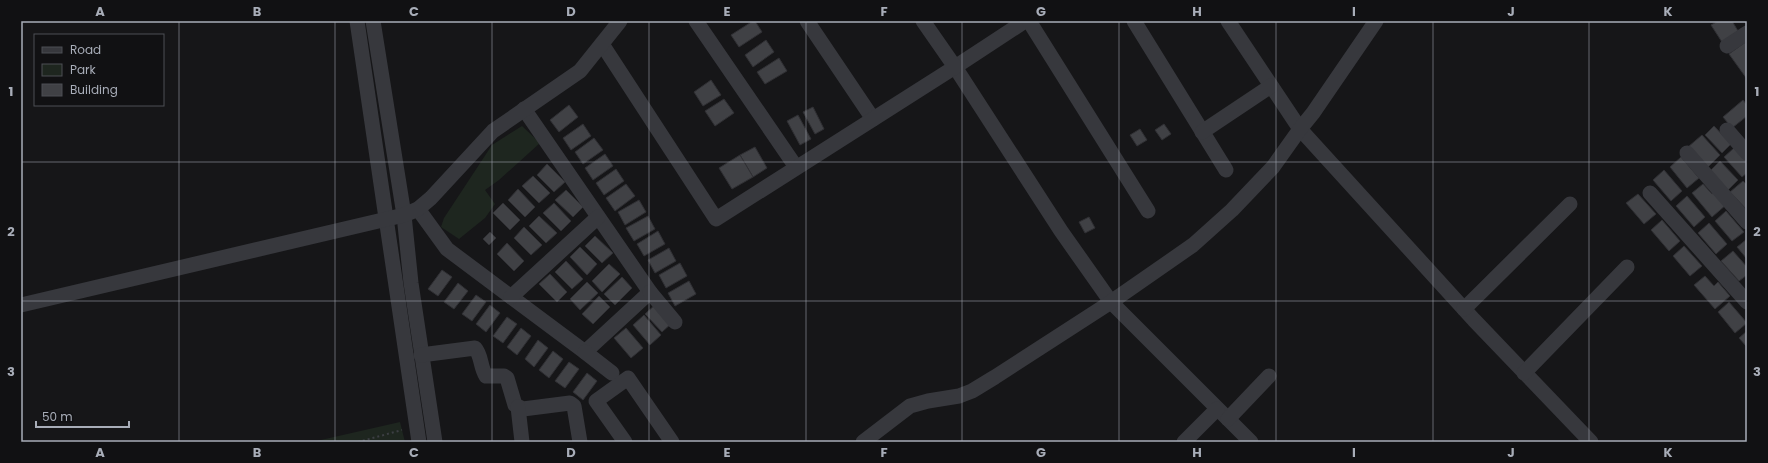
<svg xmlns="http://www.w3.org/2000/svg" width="1768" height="463" viewBox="0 0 1768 463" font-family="Poppins,sans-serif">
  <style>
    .green { fill: #1e261f }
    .building { fill: #404145; stroke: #303034 }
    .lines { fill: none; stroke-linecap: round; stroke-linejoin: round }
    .path { stroke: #3d3f44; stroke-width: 2; stroke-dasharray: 2 3; stroke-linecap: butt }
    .minor { stroke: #37383d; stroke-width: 15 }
    .grid { fill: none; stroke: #a8adb8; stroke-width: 1; stroke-opacity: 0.55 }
    .neatline { fill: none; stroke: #a8adb8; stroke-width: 1.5 }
    .grid-label { font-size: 13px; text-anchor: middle; font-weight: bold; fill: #a8adb8 }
  </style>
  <rect width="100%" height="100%" fill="#161618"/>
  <g class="green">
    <path d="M522,126L540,143L499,180L485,190L495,204L485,218L459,239L441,227L444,218L492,145Z"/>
    <path d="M400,422L405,442H312Z"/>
  </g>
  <g class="building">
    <path d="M753,21H755L762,32L739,47L731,35Z"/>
    <path d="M1718,21H1732L1738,31L1722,42L1711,25Z"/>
    <path d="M766,40L774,52L753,67L745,55Z"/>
    <path d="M1747,41V79L1729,54Z"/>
    <path d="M779,58L787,71L765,84L757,72Z"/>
    <path d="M711,80L721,95L703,106L694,92Z"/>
    <path d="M724,99L734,113L715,126L705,111Z"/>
    <path d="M1743,100L1747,105V116L1732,128L1723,117Z"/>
    <path d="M569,105L578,117L559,132L550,120Z"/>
    <path d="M813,107L824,129L815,134L803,112Z"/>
    <path d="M798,115L811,139L800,145L787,121Z"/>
    <path d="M583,124L591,136L571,150L563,138Z"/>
    <path d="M1164,124L1171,134L1162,140L1155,130Z"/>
    <path d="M1714,126L1731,144L1722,153L1705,135Z"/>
    <path d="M1140,129L1147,140L1137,146L1130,135Z"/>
    <path d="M1702,135L1720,155L1707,168L1688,147Z"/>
    <path d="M594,138L603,150L583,164L575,152Z"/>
    <path d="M755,147L767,168L753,177L740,155Z"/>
    <path d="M1734,148L1747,159V173L1742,177L1724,157Z"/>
    <path d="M605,154L613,166L593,180L585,168Z"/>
    <path d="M740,155L753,177L732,189L719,168Z"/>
    <path d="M1681,157L1699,178L1687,188L1670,167Z"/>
    <path d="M1720,161L1738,180L1728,190L1710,171Z"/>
    <path d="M547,164L565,182L554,192L537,175Z"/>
    <path d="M616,169L624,181L604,195L596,183Z"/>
    <path d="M1664,170L1682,191L1671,201L1653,180Z"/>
    <path d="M533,176L550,193L539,203L522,186Z"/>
    <path d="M1743,181L1747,185V210L1730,192Z"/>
    <path d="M626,184L635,196L615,211L606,198Z"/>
    <path d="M1703,184L1712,194L1716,191L1727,204L1712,217L1692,193Z"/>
    <path d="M518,189L535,207L525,217L508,200Z"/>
    <path d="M566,190L583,207L573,217L555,200Z"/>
    <path d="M1638,194L1656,214L1644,224L1626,203Z"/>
    <path d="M1687,196L1705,217L1694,227L1676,206Z"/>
    <path d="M639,200L646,212L625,225L618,212Z"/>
    <path d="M503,203L520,220L510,230L493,213Z"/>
    <path d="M554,203L571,221L561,231L543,213Z"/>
    <path d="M1726,211L1744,232L1732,241L1715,221Z"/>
    <path d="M539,216L557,233L546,243L529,226Z"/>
    <path d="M648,216L655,229L634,241L626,228Z"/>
    <path d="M1089,217L1095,228L1085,233L1079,222Z"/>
    <path d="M1662,220L1680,241L1669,251L1651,230Z"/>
    <path d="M1709,223L1727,244L1716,254L1698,233Z"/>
    <path d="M524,227L542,245L531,255L514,238Z"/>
    <path d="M658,231L665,244L644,256L637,244Z"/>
    <path d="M490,232L496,238L489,245L483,239Z"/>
    <path d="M595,236L613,253L602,263L585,246Z"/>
    <path d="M1747,239V259L1737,247Z"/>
    <path d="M507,243L524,261L514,271L497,254Z"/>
    <path d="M1684,246L1702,266L1690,276L1673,256Z"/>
    <path d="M580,247L597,264L587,275L570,257Z"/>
    <path d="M669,248L676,261L655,273L648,260Z"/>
    <path d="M1733,251L1747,267V275L1739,281L1721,261Z"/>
    <path d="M566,261L583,279L572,289L555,272Z"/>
    <path d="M680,263L687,276L666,288L659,275Z"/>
    <path d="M609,264L620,274L602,292L592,281Z"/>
    <path d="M442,270L452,277L438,296L428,289Z"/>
    <path d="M550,274L567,292L557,302L539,284Z"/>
    <path d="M1705,276L1714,286L1718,282L1730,296L1715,309L1694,285Z"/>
    <path d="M622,277L632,288L615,305L604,294Z"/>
    <path d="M689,281L696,294L675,306L668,293Z"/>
    <path d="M587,282L598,293L580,310L570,299Z"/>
    <path d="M458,283L468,291L454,309L444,302Z"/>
    <path d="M476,295L486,302L472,321L462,314Z"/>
    <path d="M599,296L610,307L593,324L582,314Z"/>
    <path d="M1729,302L1747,323L1735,333L1718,312Z"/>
    <path d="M656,304L673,322L662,332L645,314Z"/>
    <path d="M490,305L500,313L486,332L476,324Z"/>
    <path d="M644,315L661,335L650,345L633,325Z"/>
    <path d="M507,317L517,324L503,343L493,336Z"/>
    <path d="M521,328L531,336L517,355L507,347Z"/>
    <path d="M626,328L643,348L631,358L614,338Z"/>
    <path d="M1747,331V347L1739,338Z"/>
    <path d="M538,340L548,348L534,367L525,359Z"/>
    <path d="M553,351L563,359L549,378L539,370Z"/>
    <path d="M569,362L579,369L565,388L555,381Z"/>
    <path d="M587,373L597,381L583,400L573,392Z"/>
  </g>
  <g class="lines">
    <path class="path" d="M358,442L402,430"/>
    <g class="minor">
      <path d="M357,21L419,442"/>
      <path d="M373,21L404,215L411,283L435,442"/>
      <path d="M696,21L796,167"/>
      <path d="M807,21L873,119"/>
      <path d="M1025,21L955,67L1061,231L1111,302L1251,442"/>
      <path d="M1029,21L1148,211"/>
      <path d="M1134,21L1226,170"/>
      <path d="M1228,21L1300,129L1474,320L1591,442"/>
      <path d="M602,44L716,219L955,67L923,21"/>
      <path d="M1727,46L1747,33"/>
      <path d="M1727,130L1747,153"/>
      <path d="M1202,132L1271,86"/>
      <path d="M1687,153L1747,222"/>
      <path d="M1650,193L1747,302"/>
      <path d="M418,209L447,249L585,352L650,292L524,109"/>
      <path d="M650,292L675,322"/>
      <path d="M511,297L598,217"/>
      <path d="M21,305L404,215L418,209L431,198L493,131L580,71L620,21"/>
      <path d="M1464,309L1570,204"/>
      <path d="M585,352L612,373"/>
      <path d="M421,355L475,348C482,356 480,367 486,376H504L507,378L515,405L523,409L570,403L574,406L580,442"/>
      <path d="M1524,373L1627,267"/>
      <path d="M518,407L522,442"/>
      <path d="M1228,419L1269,376"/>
      <path d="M625,442L596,401L628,378L672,442"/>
      <path d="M863,442L910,406L928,401L959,396L972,391L995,377L1111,302L1193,245L1232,210L1273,167L1300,129L1313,113L1376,21"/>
      <path d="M1184,442L1217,409"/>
    </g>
  </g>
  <path class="grid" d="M179,21V442M335,21V442M492,21V442M649,21V442M806,21V442M962,21V442M1119,21V442M1276,21V442M1433,21V442M1589,21V442M21,162H1747M21,301H1747"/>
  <rect width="1768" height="463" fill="none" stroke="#111113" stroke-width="44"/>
  <rect x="34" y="34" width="130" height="72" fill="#111113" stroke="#4d4f55"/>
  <rect x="42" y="47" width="20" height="6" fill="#37383d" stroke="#4d4f55"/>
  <text x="70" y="54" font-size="12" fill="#a8adb8">Road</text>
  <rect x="42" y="64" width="20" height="12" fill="#1e261f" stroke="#4d4f55"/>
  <text x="70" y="74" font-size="12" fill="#a8adb8">Park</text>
  <rect x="42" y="84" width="20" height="12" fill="#404145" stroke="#4d4f55"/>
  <text x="70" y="94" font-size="12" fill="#a8adb8">Building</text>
  <path d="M36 421v6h93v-6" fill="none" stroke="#a8adb8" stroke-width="2"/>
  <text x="42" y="421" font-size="12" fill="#a8adb8" stroke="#111113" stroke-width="3" paint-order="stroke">50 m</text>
  <rect x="22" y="22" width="1724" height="419" class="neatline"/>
  <g class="grid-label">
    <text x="100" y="16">A</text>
    <text x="257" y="16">B</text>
    <text x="414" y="16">C</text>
    <text x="571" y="16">D</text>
    <text x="727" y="16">E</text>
    <text x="884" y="16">F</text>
    <text x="1041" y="16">G</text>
    <text x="1197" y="16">H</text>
    <text x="1354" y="16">I</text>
    <text x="1511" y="16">J</text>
    <text x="1668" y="16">K</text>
    <text x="11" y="96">1</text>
    <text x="1757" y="96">1</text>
    <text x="11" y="236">2</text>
    <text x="1757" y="236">2</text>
    <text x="11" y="376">3</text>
    <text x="1757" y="376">3</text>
    <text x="100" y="457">A</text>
    <text x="257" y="457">B</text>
    <text x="414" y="457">C</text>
    <text x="571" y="457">D</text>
    <text x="727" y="457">E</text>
    <text x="884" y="457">F</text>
    <text x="1041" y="457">G</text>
    <text x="1197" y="457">H</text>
    <text x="1354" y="457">I</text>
    <text x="1511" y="457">J</text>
    <text x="1668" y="457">K</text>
  </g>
</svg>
